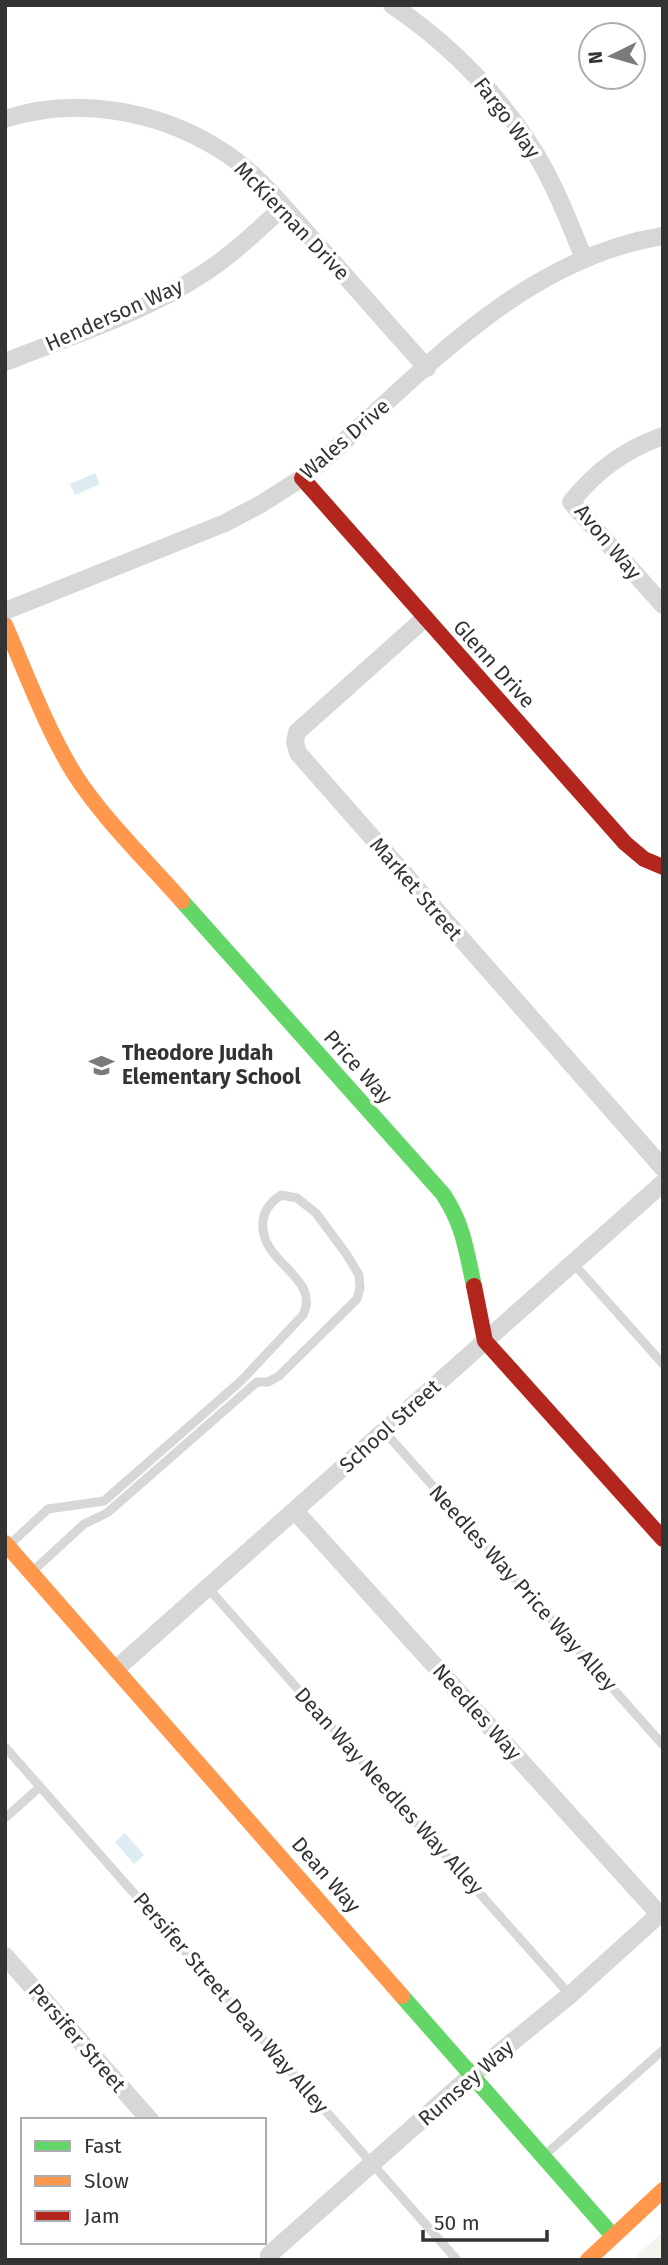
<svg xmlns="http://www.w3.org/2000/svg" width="668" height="2265" viewBox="0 0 668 2265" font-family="'Fira Sans',sans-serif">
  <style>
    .green { fill: #f1f5ed }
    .water { fill: #ddebf3 }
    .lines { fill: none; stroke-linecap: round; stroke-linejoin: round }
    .lane { stroke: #d7d7d7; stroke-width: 9 }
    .street { stroke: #d7d7d7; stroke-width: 18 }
    .fast { stroke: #63d668; stroke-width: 16 }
    .slow { stroke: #ff974d; stroke-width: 16 }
    .jam { stroke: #b3261e; stroke-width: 16 }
    .labels { text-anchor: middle; stroke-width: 7; stroke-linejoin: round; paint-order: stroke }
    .street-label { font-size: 21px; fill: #333; stroke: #fff }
    .poi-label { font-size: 21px; font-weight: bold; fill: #333; stroke: #fff; text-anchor: start }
  </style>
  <rect width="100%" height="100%" fill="#fff"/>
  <path class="green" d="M663,2232V2260H640L637,2255Z"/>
  <g class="water">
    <path d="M95,473L100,484L75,495L70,484Z"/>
    <path d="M125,1833L144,1855L134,1864L115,1842Z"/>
  </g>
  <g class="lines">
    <g class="lane">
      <path d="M573,1263L663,1364"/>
      <path d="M384,1431L663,1745"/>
      <path d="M9,1545L48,1509L104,1501L241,1381L303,1315C322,1277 258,1263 263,1221C264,1209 272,1201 281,1195L297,1198L316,1213L347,1255L359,1275L360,1288L357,1299L279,1376L268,1382H257L107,1513L84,1524L34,1570"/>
      <path d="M208,1588L570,1995"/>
      <path d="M5,1747L457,2260"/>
      <path d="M5,1818L40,1787"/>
      <path d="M546,2154L663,2050"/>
    </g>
    <g class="street">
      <path d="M392,5C451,45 500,95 537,156C556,188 570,224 584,259"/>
      <path d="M5,119C75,96 157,110 219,149C257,172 285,209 314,241C352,283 389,326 427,368"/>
      <path d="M5,362C71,336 141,314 201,275C231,256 257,231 283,207"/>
      <path d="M663,436C624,450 597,470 571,502L663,605"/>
      <path d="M5,611L225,523L261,504L302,478L327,457C426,368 525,258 663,236"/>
      <path d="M425,618L297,732L295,742L298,753L663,1168"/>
      <path d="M295,1511L659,1914"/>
      <path d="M116,1669L663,1183"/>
      <path d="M5,1956L150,2120"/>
      <path d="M269,2255L473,2074L570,1995L663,1911"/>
    </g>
    <g class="fast">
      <path d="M182,901L443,1194C464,1226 466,1250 474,1286"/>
      <path d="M402,1996L613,2236"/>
    </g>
    <g class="slow">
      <path d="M5,625C27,675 46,728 75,775C105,821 146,860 182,901"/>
      <path d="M5,1543L402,1996"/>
      <path d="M588,2260L663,2190"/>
    </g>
    <g class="jam">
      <path d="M302,478L625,843L644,859L663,867"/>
      <path d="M474,1286L485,1341L663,1539"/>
    </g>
  </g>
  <defs>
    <symbol id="school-bare" viewBox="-9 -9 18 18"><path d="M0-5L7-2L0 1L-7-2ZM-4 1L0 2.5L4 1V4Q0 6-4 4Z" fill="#7a7a7a" stroke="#fff" stroke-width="2.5" paint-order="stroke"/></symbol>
  </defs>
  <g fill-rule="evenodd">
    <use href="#school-bare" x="84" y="1048" width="35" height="35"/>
  </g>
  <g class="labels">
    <g class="street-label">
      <text transform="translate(507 118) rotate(53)" y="7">Fargo Way</text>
      <text transform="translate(292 221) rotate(46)" y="7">McKiernan Drive</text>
      <text transform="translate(114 315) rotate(-24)" y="7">Henderson Way</text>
      <text transform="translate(345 439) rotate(-41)" y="7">Wales Drive</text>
      <text transform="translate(608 542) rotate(50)" y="7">Avon Way</text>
      <text transform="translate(494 664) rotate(48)" y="7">Glenn Drive</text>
      <text transform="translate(416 889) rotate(49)" y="7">Market Street</text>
      <text transform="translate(358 1067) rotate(48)" y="7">Price Way</text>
      <text transform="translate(390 1426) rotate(-42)" y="7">School Street</text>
      <text transform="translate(523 1588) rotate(48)" y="7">Needles Way Price Way Alley</text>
      <text transform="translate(477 1712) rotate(48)" y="7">Needles Way</text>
      <text transform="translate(389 1791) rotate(48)" y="7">Dean Way Needles Way Alley</text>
      <text transform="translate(326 1875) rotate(49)" y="7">Dean Way</text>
      <text transform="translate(231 2003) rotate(49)" y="7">Persifer Street Dean Way Alley</text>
      <text transform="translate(77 2038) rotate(49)" y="7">Persifer Street</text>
      <text transform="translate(466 2083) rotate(-41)" y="7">Rumsey Way</text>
    </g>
    <g class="poi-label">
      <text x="122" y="1060">Theodore Judah<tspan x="122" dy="24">Elementary School</tspan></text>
    </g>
  </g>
  <rect width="668" height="2265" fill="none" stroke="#333333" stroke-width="14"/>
  <rect x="21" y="2118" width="245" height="126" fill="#ffffff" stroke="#adadad" stroke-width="2"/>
  <rect x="35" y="2141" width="35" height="10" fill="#63d668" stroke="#adadad" stroke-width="2"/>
  <text x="84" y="2153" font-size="21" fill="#333333">Fast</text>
  <rect x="35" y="2176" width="35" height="10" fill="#ff974d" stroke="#adadad" stroke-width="2"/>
  <text x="84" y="2188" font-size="21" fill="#333333">Slow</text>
  <rect x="35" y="2211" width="35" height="10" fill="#b3261e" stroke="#adadad" stroke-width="2"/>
  <text x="84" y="2223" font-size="21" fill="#333333">Jam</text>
  <g transform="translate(612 56) rotate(265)"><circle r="33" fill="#ffffff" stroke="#adadad" stroke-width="2"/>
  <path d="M0-5L12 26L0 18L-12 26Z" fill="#7a7a7a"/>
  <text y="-10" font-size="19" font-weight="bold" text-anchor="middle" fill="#333333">N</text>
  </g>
  <path d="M423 2230v10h124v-10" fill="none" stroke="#333333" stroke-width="3.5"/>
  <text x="434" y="2230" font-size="21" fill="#333333" stroke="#ffffff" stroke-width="5" paint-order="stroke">50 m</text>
</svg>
